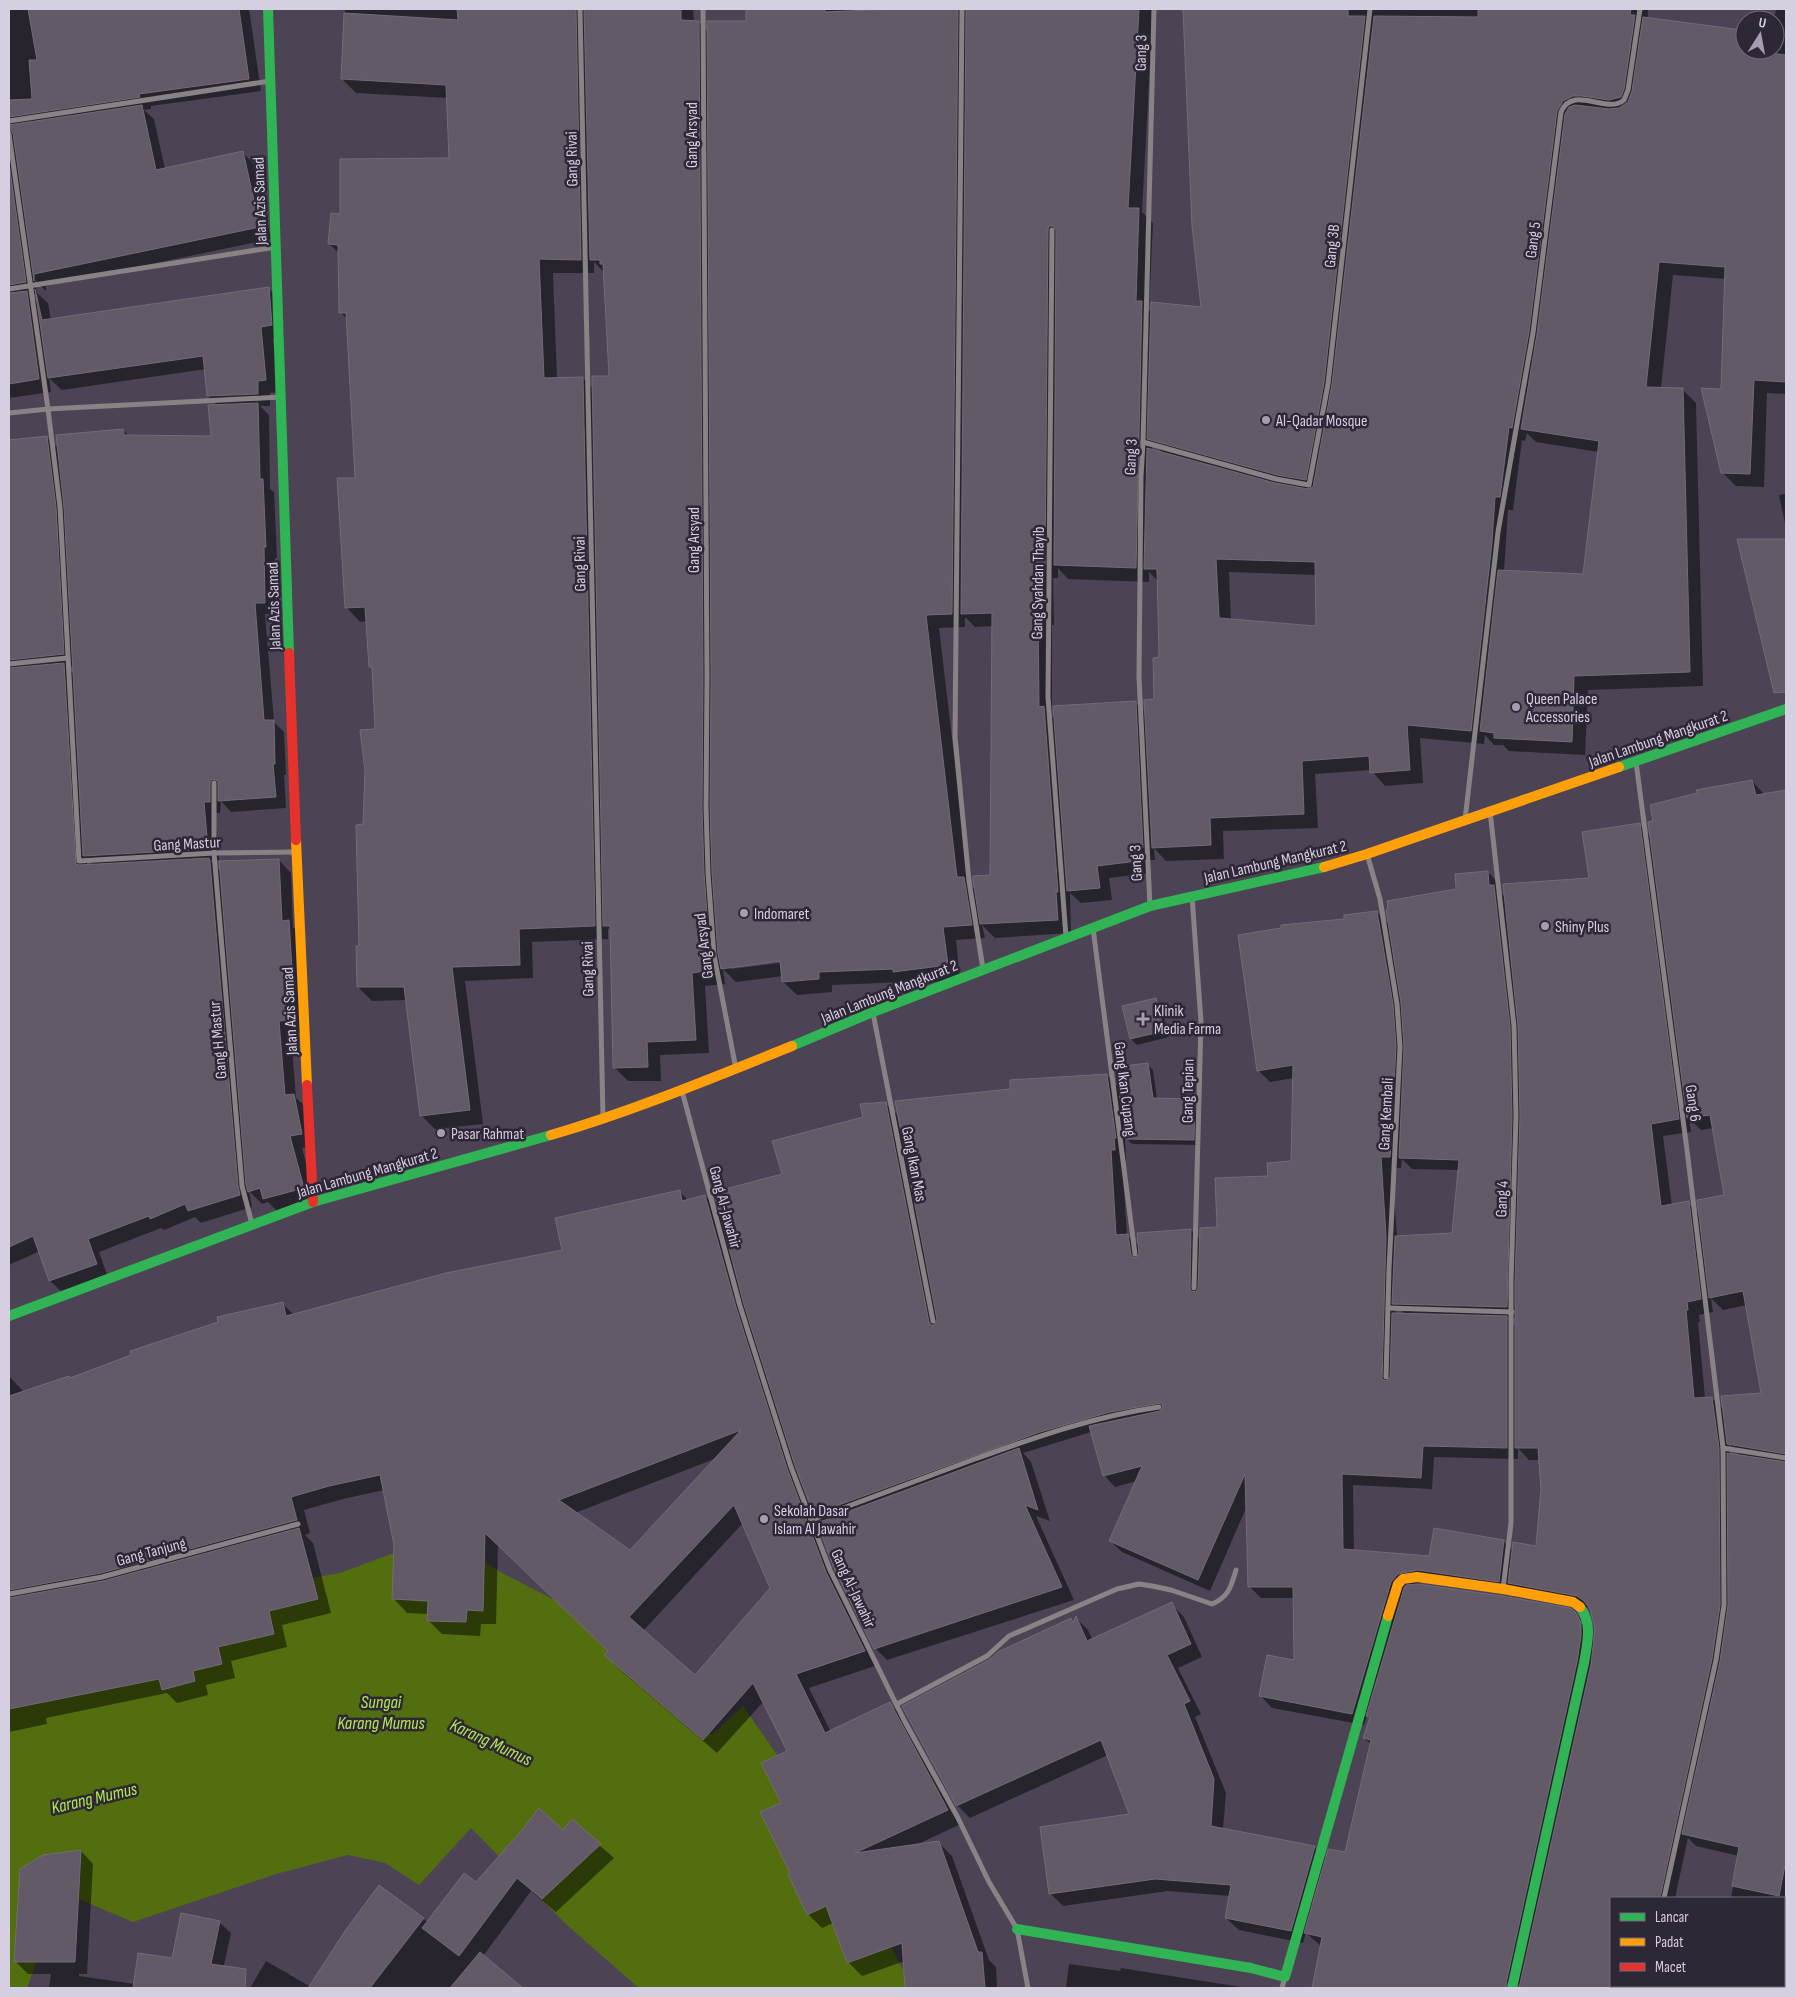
<svg xmlns="http://www.w3.org/2000/svg" width="1795" height="1997" viewBox="0 0 1795 1997" font-family="'Sofia Sans Condensed',sans-serif">
  <style>
    .water { fill: #536e0e }
    .shadow { fill: #0007; fill-rule: evenodd }
    .building { fill: #635a68; stroke: #736b79; fill-rule: evenodd }
    .lines { fill: none; stroke-linecap: round; stroke-linejoin: round }
    .street { stroke: #8a8386; stroke-width: 5 }
    .fast { stroke: #30b455; stroke-width: 10 }
    .slow { stroke: #ff9f0a; stroke-width: 10 }
    .jam { stroke: #e5322d; stroke-width: 10 }
    .poi-dot { fill: #a69eb0; stroke: #2e2736; stroke-width: 2 }
    .labels { text-anchor: middle; stroke-width: 5; stroke-linejoin: round; paint-order: stroke }
    .street-label { font-size: 16px; fill: #d6cee1; stroke: #2e2736 }
    .poi-label { font-size: 16px; fill: #d6cee1; stroke: #2e2736; text-anchor: start }
    .water-label { font-size: 18px; font-style: italic; fill: #b5e84c; stroke: #2e2736 }
  </style>
  <rect width="100%" height="100%" fill="#4c4455"/>
  <path class="water" d="M413,1546L464,1549L502,1573L562,1604L712,1735L743,1706L844,1851L912,1988H639L569,1927L471,1828L419,1885L385,1863L348,1855L276,1874L133,1922L62,1892L27,1988H9V1663L241,1597L263,1587L340,1573Z"/>
  <g class="shadow">
    <path d="M9,9H249L261,91L151,106V109L144,110L154,119L165,169L243,153L255,165L271,239L46,286V291L35,280L37,293L48,303L51,320L268,288L281,301L284,338L273,339L278,392L270,393V406H260L269,415L270,489L274,492L277,558H275L276,614H265L274,722L284,732L286,775H284L286,808L231,812L221,801L220,813H215L219,860H210L221,872L279,860L291,873L293,927L301,934L307,1032L291,1033L296,1098L307,1108L314,1146L302,1148L316,1200L277,1211L268,1202L262,1204L249,1191L252,1207L201,1223L195,1217L164,1230L161,1228L99,1252L108,1277L63,1293L50,1281L40,1251L9,1265V441L46,437L59,449L123,430L129,436L213,438L218,406L208,396L206,369L62,390L49,378L51,392L9,398ZM37,294L39,304L30,295ZM74,666L75,675L66,667ZM87,858L94,866H87Z"/>
    <path d="M345,9H693L694,22H698L709,33L747,23L748,9H1153L1142,212L1153,223L1149,310L1152,313L1203,308L1193,226L1184,9H1648V19L1745,31V50H1775L1774,20L1776,9H1786V394L1767,393L1764,487L1736,486L1722,472L1726,279L1673,275L1661,388L1682,389L1696,403L1703,686L1588,690L1585,755L1509,751L1503,745H1494L1485,735L1484,744L1420,738L1423,783L1385,786L1371,770L1315,774L1318,828L1223,831L1224,859L1166,861L1154,848L1155,860H1148L1150,873L1109,878L1112,900L1081,903L1070,893L1071,933L995,938L982,925L985,938L956,940L960,979L908,985L905,982L832,985V992L797,995L783,982V976L736,982L723,969L725,984L705,986L709,1053L660,1055L661,1081H628L615,1068L611,932L608,928V939L532,942L533,978L465,981L483,1124L435,1129L422,1116L407,1000L372,1001L358,987L365,826L377,730L374,670L371,666L367,621L360,622L347,608L339,479H357L348,320L340,312L339,253L329,244L342,215L450,160L448,98L356,93L342,79ZM594,262L605,273L610,377L593,389L583,378L557,379L553,273H594ZM1527,433L1536,442L1599,452L1584,575L1504,571L1508,510H1513L1522,440L1525,441ZM1152,442L1164,454L1152,450ZM1058,568L1068,579L1149,582V572L1158,581L1161,659L1156,700L1146,713L1135,702L1055,719L1052,716V625H1054L1053,578H1058ZM1229,572L1316,575L1317,627L1231,620ZM965,617L975,627L994,626L992,876L976,891L969,883L939,628L965,627ZM786,959L787,962L731,969V967Z"/>
    <path d="M1786,494V528L1779,495Z"/>
    <path d="M1786,540V662L1778,664L1739,541Z"/>
    <path d="M1752,781L1765,795L1786,791V1988H1539L1369,1962L1364,1988H1313L1321,1946L1306,1933L1303,1943L1239,1930L1226,1918L1230,1896L1168,1891L1063,1906L1050,1893L1131,1815L1108,1755L970,1818L957,1805L904,1707L1071,1619L1074,1623L1076,1618L1088,1630L1092,1639L1171,1604L1184,1617L1202,1657L1178,1668L1201,1714L1195,1717L1226,1793L1223,1829L1314,1847L1327,1859L1346,1853L1371,1744L1364,1738L1371,1719L1367,1715L1364,1725L1272,1708L1261,1696L1295,1661L1294,1598H1261L1249,1586L1247,1506L1210,1591L1122,1552L1110,1541L1137,1481L1115,1487L1104,1475L1091,1432L1023,1453L1031,1462L1050,1521L1036,1516L1074,1600L887,1660L875,1648L823,1522L815,1514L799,1473H797L839,1587L878,1665L809,1688L831,1732L890,1704L904,1718L961,1824L916,1845L938,1842L952,1856L989,1960L996,1967L997,1988H907L905,1961L862,1976L848,1962L833,1923L822,1928L808,1914L792,1874L782,1803L788,1751L764,1701L717,1753L619,1669L606,1655L609,1651L498,1545L496,1624H481L480,1636L442,1634L428,1620V1614L407,1613L394,1599L395,1545L384,1490L343,1499L304,1510L310,1533L305,1535L313,1543L331,1613L282,1625L287,1647L231,1661L235,1678L206,1685L208,1695L177,1703L167,1693L46,1718L47,1724L9,1732V1376L24,1392L71,1379L283,1304L294,1315L563,1251L680,1192L688,1200L705,1196L720,1211L783,1175L885,1103L899,1116L1012,1090L1107,1075L1119,1088L1147,1064L1153,1070L1157,1099L1194,1101L1200,1107L1199,1145L1132,1144L1125,1137L1126,1161H1122L1127,1235L1140,1247L1191,1230L1201,1240L1218,1228L1270,1178L1292,1162L1294,1078L1270,1082L1258,1070L1346,920L1377,912L1390,925L1458,890L1488,872L1499,884L1500,892L1505,898L1591,879L1639,824L1651,837ZM1689,1118L1701,1130L1714,1128L1725,1196L1700,1215L1688,1203L1672,1206L1663,1136L1691,1132ZM1402,1159L1412,1169L1459,1170L1453,1234L1397,1237L1392,1168H1401ZM1711,1298L1723,1310L1747,1305L1762,1395L1724,1410L1712,1398H1705L1698,1322H1700L1699,1315L1713,1312ZM1396,1305L1405,1314H1395ZM1507,1318H1517V1328ZM1729,1444L1741,1457L1730,1455ZM1518,1448L1529,1460H1540L1543,1489L1537,1548L1513,1551L1504,1542L1435,1529L1430,1558L1354,1551L1353,1485L1432,1489L1434,1457L1518,1459ZM717,1458L630,1552L575,1513ZM743,1523L771,1589L695,1676L643,1631ZM1430,1581L1511,1593L1512,1585L1522,1595L1590,1608L1596,1628L1595,1643H1593V1636L1588,1626L1575,1613L1414,1584ZM1688,1838L1696,1846L1739,1856L1731,1898H1784V1986H1611V1898H1675Z"/>
    <path d="M1155,999L1161,1005L1169,1037L1137,1045L1131,1039Z"/>
    <path d="M572,1821L614,1858L556,1912L531,1891L483,1956L521,1988H250L266,1961L311,1987L379,1887L428,1922L476,1884L563,1832Z"/>
    <path d="M81,1851L93,1864L87,1974H79V1976L135,1984L173,1960L219,1922L231,1933L219,1988H49L51,1974H28L16,1962Z"/>
    <path d="M1069,1964L1120,1971L1121,1968L1247,1988H1066Z"/>
  </g>
  <g class="building">
    <path d="M28,9H239L249,79L139,94L140,97L9,117V100L32,99L29,60H37Z"/>
    <path d="M457,9H576L581,260L539,259L544,378L583,377L595,926L519,929L520,965L452,967L470,1110L420,1116L404,987H357L356,946H359L356,825L363,824L365,771L360,730L375,729L372,667H369L365,607L345,608L337,478H355L346,313H339L338,245L328,244L331,213L340,214V159L449,158L446,85L341,79L344,13L458,20Z"/>
    <path d="M584,9H681V20L699,21L703,678L702,807L704,873L710,955L712,970L692,973L696,1040L647,1042L648,1067L613,1068L610,926H603L592,376H609L603,264H600V260H590Z"/>
    <path d="M746,9H825V12L894,9H958L952,614L926,615L957,877H964L972,925L943,927L948,965L893,972V969L819,972V979L782,982L780,961L721,969L718,954L712,873L710,807L711,678L707,21H746Z"/>
    <path d="M966,9H1139L1128,208H1139L1136,301H1142L1136,568L1054,565L1056,230L1053,226H1049L1048,230L1045,565H1040L1041,612H1038L1039,707L1044,706L1058,892H1056L1058,920L980,924L973,880V876L990,875L992,613L961,614Z"/>
    <path d="M1183,9H1348V16H1365L1324,383L1306,480L1277,475L1147,439L1151,302L1201,307L1192,226Z"/>
    <path d="M1478,9H1631L1630,15H1635L1624,89L1621,97L1609,100L1582,96H1573L1563,101L1557,111L1529,332L1512,428L1509,427L1500,497H1495L1492,542L1471,731L1407,725L1410,770L1370,773L1369,756L1302,761L1304,814L1210,818L1211,845L1152,848L1144,700L1154,699L1153,658L1159,657L1157,569H1144L1147,448L1275,483L1308,489L1313,487L1332,384L1374,16L1478,17ZM1216,559L1315,562L1316,626L1219,618Z"/>
    <path d="M1643,17L1742,30L1741,48L1745,50L1786,55V382L1754,380L1750,474L1721,473L1701,388L1721,389L1725,267L1659,262L1646,387L1683,388L1690,672L1574,676L1572,742L1494,738V733L1480,731L1498,570L1583,574L1599,441L1521,429L1537,334L1565,114L1569,107L1575,105L1609,109L1619,108L1628,102L1632,91Z"/>
    <path d="M142,105L156,170L243,151L260,227L34,274V281L13,133L9,130V125Z"/>
    <path d="M9,163L26,282L9,285Z"/>
    <path d="M269,287L272,325L261,327L266,380L258,381V394L207,396L203,356L48,378L35,289L42,320Z"/>
    <path d="M27,291L39,379L9,384V293Z"/>
    <path d="M258,403L260,479H263L266,547H264L265,603H255L264,720H274L275,764H273L276,797L218,801V781L212,779L210,783V802H204L208,849L83,856L64,507L56,435L123,429L124,435L211,436L208,405Z"/>
    <path d="M47,436L56,507L64,654L9,660V440Z"/>
    <path d="M1737,539H1786V692L1774,693Z"/>
    <path d="M64,663L76,864L79,865L209,858L210,862L238,1186L240,1195L188,1211L185,1204L150,1219L149,1216L88,1239L97,1264L49,1281L33,1236L9,1247V668Z"/>
    <path d="M1136,701L1143,848H1136L1138,861L1097,866L1100,888L1067,891L1053,706Z"/>
    <path d="M1752,780L1756,795L1786,790V1454L1727,1444L1721,1396L1761,1393L1743,1291L1709,1298L1697,1200L1724,1195L1710,1115L1687,1118L1648,822L1653,821L1650,805L1697,793L1696,790Z"/>
    <path d="M1640,823L1679,1119L1651,1124L1661,1206L1689,1201L1701,1299L1687,1302L1688,1310H1686L1694,1398L1712,1397L1719,1448L1720,1605L1712,1659L1660,1898H1611V1988H1519L1591,1664L1595,1629L1590,1609L1584,1601L1577,1596L1508,1583L1513,1542L1536,1546L1541,1489L1538,1448H1515V1282L1520,1116L1518,1026L1503,884L1589,878L1582,832Z"/>
    <path d="M279,859L282,921L289,920L295,1020L279,1021L285,1095L294,1094L302,1134L290,1136L304,1188L263,1199L260,1188L248,1192L246,1185L219,861Z"/>
    <path d="M1488,871L1489,885H1494L1510,1026L1512,1116L1507,1307L1392,1304L1395,1236L1452,1233L1459,1160L1399,1158L1404,1047L1401,1003L1386,910L1388,909L1387,901L1456,889L1455,874Z"/>
    <path d="M1377,911L1393,1004L1396,1047L1390,1157H1381L1386,1236L1382,1379L1386,1381L1390,1377L1392,1313L1507,1316V1448L1423,1446L1421,1478L1342,1474L1343,1549L1429,1556L1434,1528L1504,1540L1499,1582L1418,1570L1398,1574L1391,1582L1352,1714L1259,1696L1267,1655L1294,1660L1293,1587H1248L1245,1474L1198,1580L1109,1541L1142,1466L1103,1476L1089,1426L1160,1411L1163,1407L1161,1403L1110,1412L1040,1432L814,1514L795,1466L744,1305L714,1192L782,1174L772,1141L863,1117L860,1104L886,1102L929,1322L931,1325H934L937,1320L895,1101L1010,1089V1080L1107,1074L1116,1138H1114L1115,1150H1111L1116,1235L1128,1234L1131,1255L1135,1258L1139,1254L1137,1233L1191,1229L1190,1288L1191,1291L1196,1292L1198,1288L1200,1228L1217,1227L1215,1178L1268,1176L1267,1163L1291,1161L1293,1065L1257,1071L1238,935L1281,928V925L1344,919V915Z"/>
    <path d="M1156,998L1164,1031L1130,1039L1122,1006Z"/>
    <path d="M1148,1063L1153,1098L1195,1099L1194,1140L1125,1139L1116,1067Z"/>
    <path d="M680,1190L682,1201L705,1195L736,1307L787,1468L826,1572L865,1651L796,1674L825,1733L890,1702L948,1810L855,1853L939,1841L978,1952H982L985,1988H905L902,1943L847,1963L826,1906L807,1915L788,1874L790,1873L760,1812L781,1803L761,1763L787,1751L753,1683L703,1740L604,1655L608,1651L485,1533L483,1611L467,1610L466,1622L427,1621L428,1601L392,1599L394,1545L380,1475L329,1486L291,1497L297,1520L101,1573L9,1590V1396L69,1376L70,1378L131,1355L130,1351L218,1322L217,1317L283,1302L286,1316L446,1273L562,1250L555,1218ZM741,1430L630,1550L559,1500ZM734,1505L770,1588L695,1675L629,1617Z"/>
    <path d="M1019,1448L1038,1510L1025,1505L1062,1587L874,1649L834,1568L817,1523Z"/>
    <path d="M1727,1453L1786,1462V1860L1779,1896L1732,1886L1739,1847L1682,1834L1720,1661L1728,1605Z"/>
    <path d="M299,1528L318,1599L269,1611L274,1634L218,1647L222,1664L193,1671L195,1681L162,1690L159,1679L9,1709V1598L103,1581Z"/>
    <path d="M1417,1584L1502,1596L1570,1608L1575,1612L1581,1622V1636L1577,1662L1505,1988H1312L1322,1937L1304,1933L1328,1849L1345,1852L1371,1740L1363,1738L1370,1717L1366,1716L1404,1588L1406,1585Z"/>
    <path d="M1172,1602L1191,1644L1167,1655L1190,1701L1184,1704L1214,1779L1211,1826L1315,1846L1291,1931L1225,1918L1231,1885L1155,1879L1049,1894L1040,1827L1129,1814L1101,1740L956,1806L902,1706L989,1660L998,1652L1071,1618L1073,1623L1076,1616L1087,1641Z"/>
    <path d="M539,1808L563,1830L572,1819L601,1844L542,1899L517,1878L459,1956L422,1928L464,1873L476,1882L522,1830Z"/>
    <path d="M81,1850L75,1962H14L20,1869L43,1855Z"/>
    <path d="M379,1885L424,1918L370,1988H308L345,1931Z"/>
    <path d="M181,1913L220,1921L211,1964L246,1969L245,1988H133L138,1953L172,1958Z"/>
    <path d="M480,1952L523,1988H450Z"/>
  </g>
  <g class="lines">
    <g class="street">
      <path d="M580,9L603,1119"/>
      <path d="M703,9L707,678L706,807L708,873L714,955L736,1069"/>
      <path d="M962,9L955,737L969,881L983,969"/>
      <path d="M9,121L270,81"/>
      <path d="M9,134L48,409L60,507L79,861L214,853L296,852"/>
      <path d="M1052,230L1048,697L1066,937"/>
      <path d="M9,289L276,247"/>
      <path d="M9,413L48,409L281,397"/>
      <path d="M1143,442L1276,479L1309,485L1328,384L1370,9"/>
      <path d="M9,664L67,658"/>
      <path d="M1636,762L1687,1150L1723,1448L1724,1605L1716,1660L1664,1898"/>
      <path d="M214,783V853L242,1186L252,1224"/>
      <path d="M1490,811L1514,1026L1516,1116L1511,1282V1523L1503,1589"/>
      <path d="M1465,820L1498,532L1533,333L1561,112C1573,84 1607,115 1624,100L1628,90L1640,9"/>
      <path d="M1367,854L1380,899L1397,1004L1400,1047L1389,1269L1386,1377"/>
      <path d="M1192,896L1201,1022L1194,1288"/>
      <path d="M1150,906L1139,677L1141,477L1143,442L1154,9"/>
      <path d="M1093,928L1135,1254"/>
      <path d="M873,1013L933,1321"/>
      <path d="M682,1091L740,1306L791,1467L830,1570L905,1722L958,1818L989,1882L1017,1929L1028,1988"/>
      <path d="M1388,1308L1512,1312"/>
      <path d="M1723,1448L1786,1458"/>
      <path d="M811,1520C865,1500 918,1480 972,1460C1033,1438 1095,1416 1159,1407"/>
      <path d="M9,1594L102,1577L298,1524"/>
      <path d="M897,1704L987,1656L1009,1636L1117,1589L1139,1584L1152,1586L1171,1590L1212,1604C1229,1597 1231,1586 1236,1570"/>
      <path d="M1282,1988L1285,1977"/>
      <path d="M1644,1988L1645,1986"/>
    </g>
    <g class="fast">
      <path d="M268,9L289,653"/>
      <path d="M1619,767L1786,709"/>
      <path d="M792,1046L873,1012L1150,906L1324,867"/>
      <path d="M9,1316L313,1202L551,1135"/>
      <path d="M1017,1929L1251,1968L1285,1977L1388,1616"/>
      <path d="M1512,1988L1584,1663C1587,1644 1593,1624 1580,1607"/>
    </g>
    <g class="slow">
      <path d="M296,840L307,1085"/>
      <path d="M1324,867L1367,854L1619,767"/>
      <path d="M551,1135C633,1111 712,1078 792,1046"/>
      <path d="M1388,1616L1398,1584L1403,1579L1417,1577L1503,1589L1573,1602L1580,1607"/>
    </g>
    <g class="jam">
      <path d="M289,653L296,840"/>
      <path d="M307,1085L313,1202"/>
    </g>
  </g>
  <g class="poi-dot">
    <circle cx="1266" cy="420" r="5"/>
    <circle cx="1516" cy="707" r="5"/>
    <circle cx="744" cy="913" r="5"/>
    <circle cx="1545" cy="926" r="5"/>
    <path d="M1140.5 1011.5h5v5h5v5h-5v5h-5v-5h-5v-5h5z"/>
    <circle cx="441" cy="1133" r="5"/>
    <circle cx="764" cy="1519" r="5"/>
  </g>
  <g class="labels">
    <g class="street-label">
      <text transform="translate(1140 53) rotate(-89)" y="6">Gang 3</text>
      <text transform="translate(691 135) rotate(-90)" y="6">Gang Arsyad</text>
      <text transform="translate(571 159) rotate(-91)" y="6">Gang Rivai</text>
      <text transform="translate(259 201) rotate(-92)" y="6">Jalan Azis Samad</text>
      <text transform="translate(1532 240) rotate(-83)" y="6">Gang 5</text>
      <text transform="translate(1331 246) rotate(-84)" y="6">Gang 3B</text>
      <text transform="translate(1130 457) rotate(-87)" y="6">Gang 3</text>
      <text transform="translate(693 540) rotate(-90)" y="6">Gang Arsyad</text>
      <text transform="translate(579 564) rotate(-91)" y="6">Gang Rivai</text>
      <text transform="translate(1037 583) rotate(-89)" y="6">Gang Syahdan Thayib</text>
      <text transform="translate(273 606) rotate(-92)" y="6">Jalan Azis Samad</text>
      <text transform="translate(1658 738) rotate(-19)" y="6">Jalan Lambung Mangkurat 2</text>
      <text transform="translate(187 843) rotate(-3)" y="6">Gang Mastur</text>
      <text transform="translate(1275 861) rotate(-13)" y="6">Jalan Lambung Mangkurat 2</text>
      <text transform="translate(1135 863) rotate(-93)" y="6">Gang 3</text>
      <text transform="translate(703 946) rotate(-97)" y="6">Gang Arsyad</text>
      <text transform="translate(587 969) rotate(-91)" y="6">Gang Rivai</text>
      <text transform="translate(889 991) rotate(-22)" y="6">Jalan Lambung Mangkurat 2</text>
      <text transform="translate(289 1011) rotate(-93)" y="6">Jalan Azis Samad</text>
      <text transform="translate(217 1040) rotate(-95)" y="6">Gang H Mastur</text>
      <text transform="translate(1126 1089) rotate(83)" y="6">Gang Ikan Cupang</text>
      <text transform="translate(1187 1091) rotate(-89)" y="6">Gang Tepian</text>
      <text transform="translate(1694 1103) rotate(82)" y="6">Gang 6</text>
      <text transform="translate(1385 1114) rotate(-87)" y="6">Gang Kembali</text>
      <text transform="translate(915 1164) rotate(79)" y="6">Gang Ikan Mas</text>
      <text transform="translate(367 1172) rotate(-16)" y="6">Jalan Lambung Mangkurat 2</text>
      <text transform="translate(1501 1199) rotate(-88)" y="6">Gang 4</text>
      <text transform="translate(726 1207) rotate(75)" y="6">Gang Al-Jawahir</text>
      <text transform="translate(151 1551) rotate(-15)" y="6">Gang Tanjung</text>
      <text transform="translate(854 1588) rotate(65)" y="6">Gang Al-Jawahir</text>
    </g>
    <g class="poi-label">
      <text x="1276" y="426">Al-Qadar Mosque</text>
      <text x="1526" y="704">Queen Palace<tspan x="1526" dy="18">Accessories</tspan></text>
      <text x="754" y="919">Indomaret</text>
      <text x="1555" y="932">Shiny Plus</text>
      <text x="1154" y="1016">Klinik<tspan x="1154" dy="18">Media Farma</tspan></text>
      <text x="451" y="1139">Pasar Rahmat</text>
      <text x="774" y="1516">Sekolah Dasar<tspan x="774" dy="18">Islam Al Jawahir</tspan></text>
    </g>
    <g class="water-label">
      <text x="381" y="1708">Sungai<tspan x="381" dy="21">Karang Mumus</tspan></text>
      <text transform="translate(491 1742) rotate(25)" y="6">Karang Mumus</text>
      <text transform="translate(94 1798) rotate(-13)" y="6">Karang Mumus</text>
    </g>
  </g>
  <rect width="1795" height="1997" fill="none" stroke="#d6cee1" stroke-width="20"/>
  <rect x="1610" y="1897" width="175" height="90" fill="#2e2736" stroke="#716a7a"/>
  <rect x="1620" y="1913" width="25" height="8" fill="#30b455" stroke="#716a7a"/>
  <text x="1655" y="1922" font-size="15" fill="#d6cee1">Lancar</text>
  <rect x="1620" y="1938" width="25" height="8" fill="#ff9f0a" stroke="#716a7a"/>
  <text x="1655" y="1947" font-size="15" fill="#d6cee1">Padat</text>
  <rect x="1620" y="1963" width="25" height="8" fill="#e5322d" stroke="#716a7a"/>
  <text x="1655" y="1972" font-size="15" fill="#d6cee1">Macet</text>
  <g transform="translate(1760 35) rotate(11)"><circle r="24" fill="#2e2736" stroke="#716a7a"/>
  <path d="M0-4L9 19L0 12L-9 19Z" fill="#a69eb0"/>
  <text y="-8" font-size="14" font-weight="bold" text-anchor="middle" fill="#d6cee1">U</text>
  </g>
</svg>
